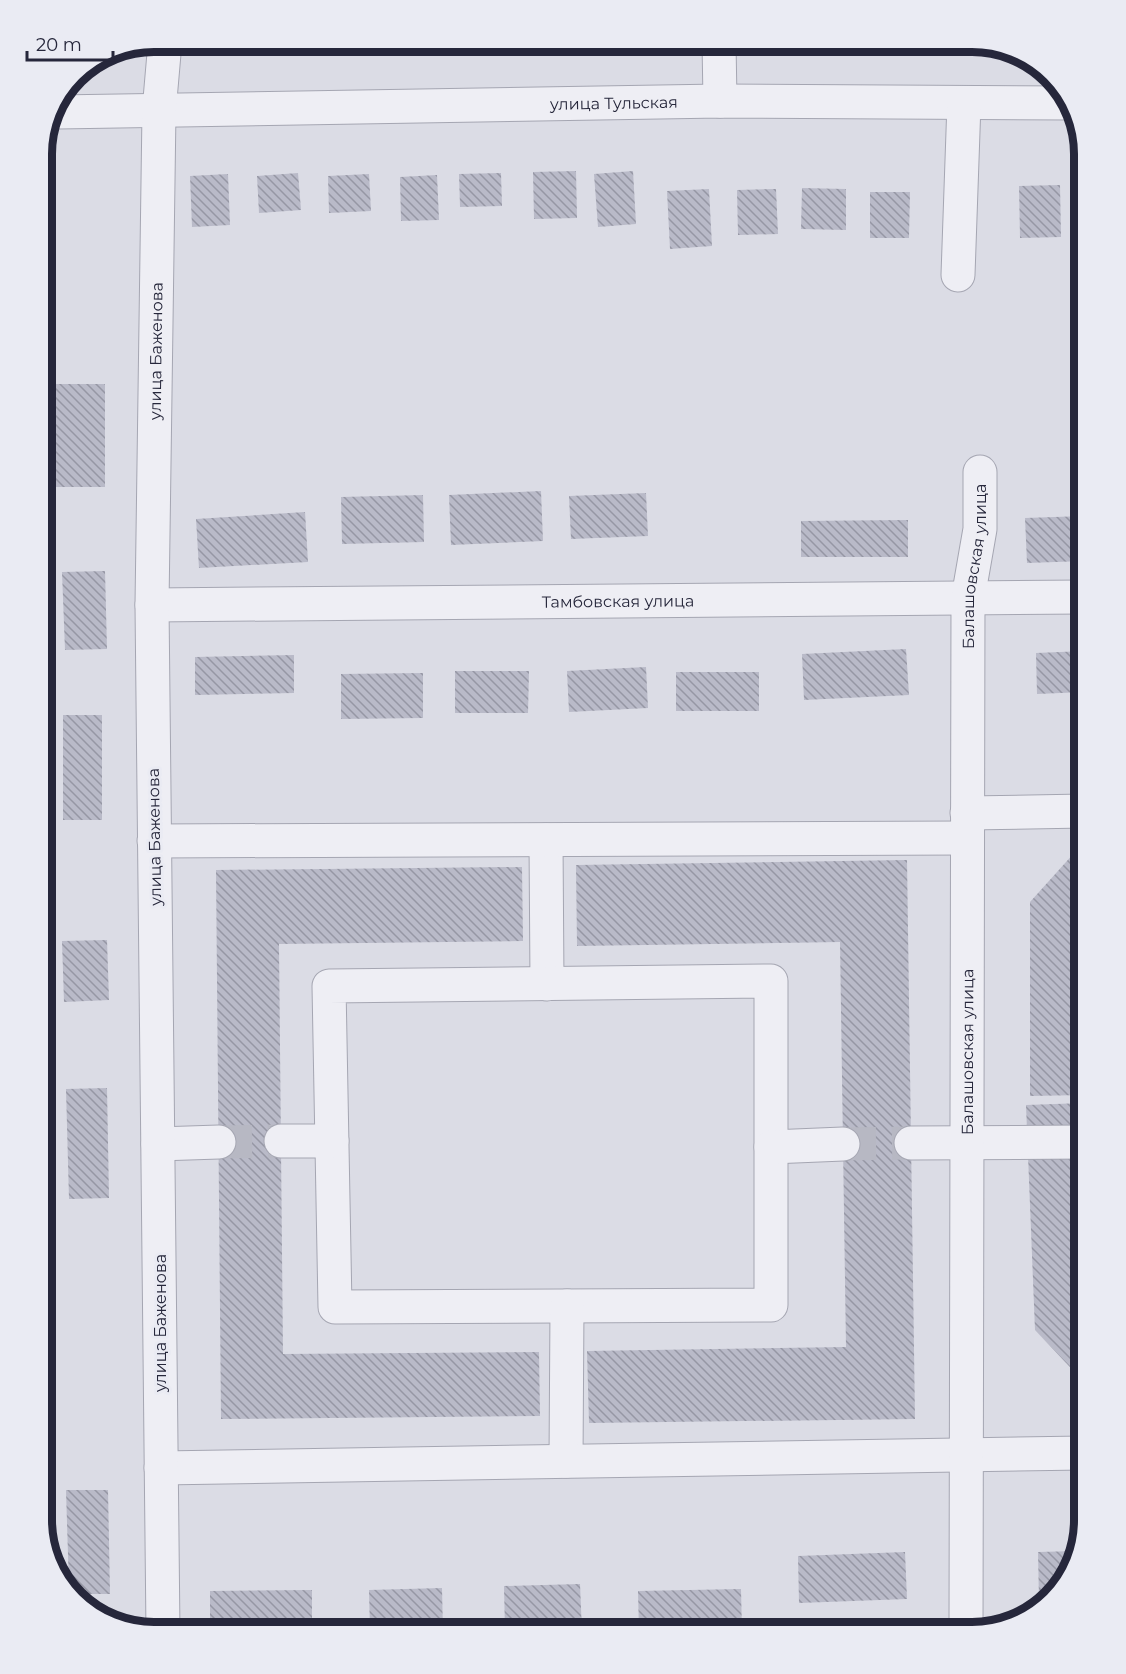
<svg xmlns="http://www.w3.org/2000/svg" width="1126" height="1674" viewBox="0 0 1126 1674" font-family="Montserrat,sans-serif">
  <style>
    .building { fill: url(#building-back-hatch) }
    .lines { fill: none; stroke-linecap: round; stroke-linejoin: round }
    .minor-tunnel { stroke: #b7b8c3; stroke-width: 33; stroke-dasharray: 33 16; stroke-linecap: butt }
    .minor-casing { stroke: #a5a6b2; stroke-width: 35 }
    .minor { stroke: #eeeef4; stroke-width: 33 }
    .labels { text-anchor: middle; stroke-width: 6; stroke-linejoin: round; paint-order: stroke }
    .street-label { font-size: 16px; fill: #26273b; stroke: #eaebf3 }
    .rim { fill: none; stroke: #26273b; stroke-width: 8 }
  </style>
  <defs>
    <pattern id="building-back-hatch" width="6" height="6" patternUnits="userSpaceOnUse" patternTransform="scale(1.5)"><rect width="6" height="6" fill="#b9bac8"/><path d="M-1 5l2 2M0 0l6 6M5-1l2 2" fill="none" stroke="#9697a4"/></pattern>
  </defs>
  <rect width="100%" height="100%" fill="#dbdce5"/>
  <g class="building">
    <path d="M209,42H240V44L209,46Z"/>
    <path d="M367,42H415L416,53L368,54Z"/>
    <path d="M439,42H600V44L439,50Z"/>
    <path d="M865,42H930V55L865,54Z"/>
    <path d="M965,42H978L997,49L964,47Z"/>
    <path d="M576,171L577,218L534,219L533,172Z"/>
    <path d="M633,171L636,224L598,227L594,174Z"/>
    <path d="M298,173L301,210L259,213L257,176Z"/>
    <path d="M501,173L502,206L460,207L459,174Z"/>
    <path d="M228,174L230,225L192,227L190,176Z"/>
    <path d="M369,174L371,211L329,213L328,176Z"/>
    <path d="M437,175L439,220L401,221L400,177Z"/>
    <path d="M1060,185L1061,237L1020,238L1019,186Z"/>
    <path d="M802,188L846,189V230L801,229Z"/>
    <path d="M709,189L712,246L670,249L667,191Z"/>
    <path d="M776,189L778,234L738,235L737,190Z"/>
    <path d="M870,192H910L909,238H870Z"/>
    <path d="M54,384H105V487H55Z"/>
    <path d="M541,491L543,541L451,545L449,495Z"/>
    <path d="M646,493L648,536L571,539L569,496Z"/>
    <path d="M423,495L424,542L342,544L341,497Z"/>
    <path d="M305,512L308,562L199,568L196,519Z"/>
    <path d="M1084,516V561L1027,563L1025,518Z"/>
    <path d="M908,520V557H801V521Z"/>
    <path d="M105,571L107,649L65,650L62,572Z"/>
    <path d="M906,649L909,695L804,700L802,654Z"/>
    <path d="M1084,651V692L1037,694L1036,653Z"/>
    <path d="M294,655V693L195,695V657Z"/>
    <path d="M646,667L648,708L569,712L567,671Z"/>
    <path d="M455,671H529L528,713H455Z"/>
    <rect x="676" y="672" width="83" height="39"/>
    <path d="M423,673V718L341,719V674Z"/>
    <rect x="63" y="715" width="39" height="105"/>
    <path d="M1084,842V1095L1030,1096V902Z"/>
    <path d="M907,860L915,1419L589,1423L587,1351L846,1347L840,942L577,946L576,865Z"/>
    <path d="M522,867L523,941L279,944L283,1354L539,1352L540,1416L221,1419L216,870Z"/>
    <path d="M107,940L109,1000L64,1002L62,941Z"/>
    <path d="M107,1088L109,1198L69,1199L66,1089Z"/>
    <path d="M1084,1103V1382L1035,1330L1026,1105Z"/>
    <path d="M66,1490H108L110,1594H76L69,1587Z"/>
    <path d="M1076,1551L1069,1576L1043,1601H1039L1038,1552Z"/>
    <path d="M905,1552L907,1599L799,1603L798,1556Z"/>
    <path d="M580,1584L582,1632H505L504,1586Z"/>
    <path d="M442,1588L443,1632H370L369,1590Z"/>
    <path d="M741,1589L742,1632H639L638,1591Z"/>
    <path d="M312,1590V1632H210V1591Z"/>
  </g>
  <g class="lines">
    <g class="minor-tunnel">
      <path d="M219,1142L281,1141"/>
      <path d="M843,1144L911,1143"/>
    </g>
    <defs>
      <g id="minor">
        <path d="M719,42L720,101"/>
        <path id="s1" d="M58,112L720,101L1070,103"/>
        <path d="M958,275L964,103"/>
        <path id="s2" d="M152,605L1084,597"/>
        <path d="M967,813L1084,811"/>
        <path d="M546,840L547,984"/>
        <path d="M154,841L967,838"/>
        <path d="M771,981V1305L335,1307L329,986Z"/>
        <path d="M281,1141H332"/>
        <path d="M911,1143L1084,1142"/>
        <path d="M158,1144L219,1142"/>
        <path d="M771,1147L843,1144"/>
        <path d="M566,1461L567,1306"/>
        <path d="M161,1468L1084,1453"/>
        <path id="s3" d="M163,1632L152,605L159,111L165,42"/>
        <path id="s4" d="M966,1632L968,598L980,529V472"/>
      </g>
    </defs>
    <use href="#minor" class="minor-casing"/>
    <use href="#minor" class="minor"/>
  </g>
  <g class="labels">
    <g class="street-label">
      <text dy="6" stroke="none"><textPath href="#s1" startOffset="556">улица Тульская</textPath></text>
      <text dy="6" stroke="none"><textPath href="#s3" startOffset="1281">улица Баженова</textPath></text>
      <text dy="6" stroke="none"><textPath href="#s4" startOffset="1066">Балашовская улица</textPath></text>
      <text dy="6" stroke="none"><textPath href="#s2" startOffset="466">Тамбовская улица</textPath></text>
      <text transform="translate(154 837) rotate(-91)" y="6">улица Баженова</text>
      <text dy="6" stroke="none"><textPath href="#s4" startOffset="580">Балашовская улица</textPath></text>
      <text transform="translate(160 1323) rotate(-90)" y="6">улица Баженова</text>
    </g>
  </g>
  <path d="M0 0H1126V1674H0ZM154 52H972A102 102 0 0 1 1074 154V1520A102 102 0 0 1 972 1622H154A102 102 0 0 1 52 1520V154A102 102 0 0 1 154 52Z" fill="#eaebf3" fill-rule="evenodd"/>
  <path class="rim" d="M154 52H972A102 102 0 0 1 1074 154V1520A102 102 0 0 1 972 1622H154A102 102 0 0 1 52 1520V154A102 102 0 0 1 154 52Z"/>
  <path d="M27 51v9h86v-9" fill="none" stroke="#26273b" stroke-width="3"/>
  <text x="36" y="51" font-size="18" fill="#26273b" stroke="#eaebf3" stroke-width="4.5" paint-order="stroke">20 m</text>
</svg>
